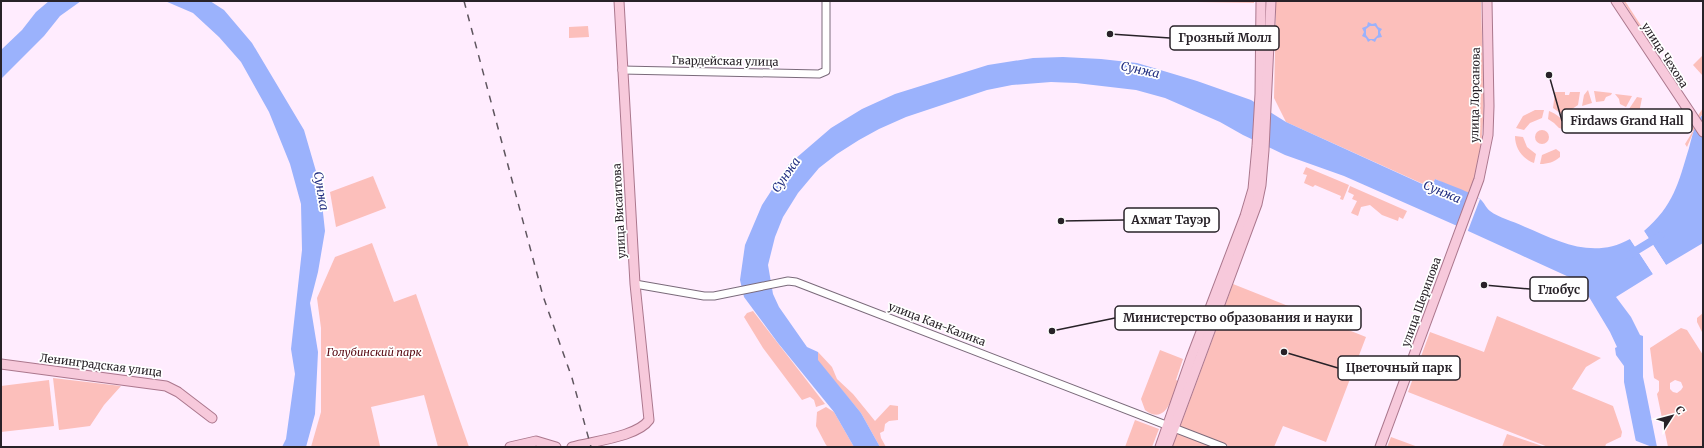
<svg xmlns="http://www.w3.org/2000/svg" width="1704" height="448" viewBox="0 0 1704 448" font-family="Merriweather,serif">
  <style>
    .green { fill: #fcbfbb; fill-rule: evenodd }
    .water { fill: #9bb2fc; fill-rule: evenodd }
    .pier { fill: #ffecfe }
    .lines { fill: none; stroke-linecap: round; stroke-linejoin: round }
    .river { stroke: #9bb2fc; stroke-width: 8 }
    .minor-casing { stroke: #7a6a7a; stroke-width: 9 }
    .major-casing { stroke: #ab778d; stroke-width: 11 }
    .minor { stroke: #fff; stroke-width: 7 }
    .major { stroke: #f7c9db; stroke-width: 9 }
    .rail { stroke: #5e555e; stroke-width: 1.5; stroke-dasharray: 7 7; stroke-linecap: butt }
    .labels { text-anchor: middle; stroke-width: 3.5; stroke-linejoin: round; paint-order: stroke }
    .street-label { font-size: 11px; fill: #282228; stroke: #fff }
    .park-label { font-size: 11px; font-style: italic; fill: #570710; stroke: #fff }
    .water-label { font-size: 12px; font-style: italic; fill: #202e80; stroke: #fff }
    .leader { fill: none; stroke: #282228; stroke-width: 1.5 }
    .callout-dot { fill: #282228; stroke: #fff; stroke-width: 1.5 }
    .callout { fill: #fff; stroke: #282228; stroke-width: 1.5 }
    .callout-label { font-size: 12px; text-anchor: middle; font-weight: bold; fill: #282228 }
  </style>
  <rect width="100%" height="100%" fill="#ffecfe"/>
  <g class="green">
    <path d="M1196,1H1254V3L1196,2Z"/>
    <path d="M1276,1H1481C1482,65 1491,133 1470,195L1435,179L1432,188L1286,122L1274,98Z"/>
    <path d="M1623,1H1625L1651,41L1648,40Z"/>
    <path d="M588,26L589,37L569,38V27Z"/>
    <path d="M1703,55V76L1693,65Z"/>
    <path d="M1588,90L1592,103L1582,106L1584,95Z"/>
    <path d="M1594,91L1612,93L1611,95L1606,97L1604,101L1596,102Z"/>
    <path d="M1555,92H1565V95H1569L1570,92H1580L1578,105L1563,115L1553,108Z"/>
    <path d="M1615,94L1632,96L1626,107L1620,104L1619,99Z"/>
    <path d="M1637,97L1642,98L1638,118L1629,109Z"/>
    <path d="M1703,108V114L1700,117L1687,147L1685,144L1693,131V123Z"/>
    <path d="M1535,110H1544L1542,118L1530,123L1524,130L1516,128L1523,116Z"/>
    <path d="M1549,111C1557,114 1561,118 1566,125L1563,129L1559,128L1554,123L1548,119Z"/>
    <circle cx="1542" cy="137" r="7"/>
    <path d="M1515,136L1523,137L1527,147L1536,154L1534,163C1523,159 1515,149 1515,136Z"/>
    <path d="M1556,149L1560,152V157C1554,162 1548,164 1540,164L1542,155Z"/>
    <path d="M1306,167L1349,185L1343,200L1340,199L1341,196L1315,185L1313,187L1304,183L1307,175L1303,174Z"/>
    <path d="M373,176L386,208L336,227L330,192Z"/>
    <path d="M1350,186L1407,211L1403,219L1399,217L1398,221L1382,215L1370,205L1361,207L1358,216L1351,213L1357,201L1352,199L1354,195L1348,192Z"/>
    <path d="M372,243L394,302L416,294L469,447H438L424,395L371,407L380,446L379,447H311L321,412V328L317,298L335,257Z"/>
    <path d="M1570,281H1583L1607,287L1584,299L1567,282Z"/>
    <path d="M1233,284L1366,337L1326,442L1283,426L1274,447H1231L1180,427Z"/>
    <path d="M753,311L825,404L816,407L814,400L810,397L802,400L763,348L744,317L747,313Z"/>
    <path d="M1703,313V334L1697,322V318Z"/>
    <path d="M1497,316L1601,358L1586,367L1572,389L1613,406L1622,432L1621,437L1606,444L1605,447H1548L1408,392L1430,332L1484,352Z"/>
    <path d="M1681,328L1687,330L1703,355V447H1668L1657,394L1659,391V381L1654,378L1650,348ZM1675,380L1681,382L1683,387L1681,390L1677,393L1673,392L1670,389V383Z"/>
    <path d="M1160,350L1183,359L1176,380L1178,381C1172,398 1166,426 1145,410L1141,399Z"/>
    <path d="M818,352L832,367L837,379L853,394L875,421L890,405L898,406V420L889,421L885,424L884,431L880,433L881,438L886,447H880L861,413L817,360Z"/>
    <path d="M53,378L121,386L104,405L90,426L59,430Z"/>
    <path d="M49,380L54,426L1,432V386Z"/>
    <path d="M826,407L834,412L854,447H828L826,445L816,426L817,412Z"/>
    <path d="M1135,420L1159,429L1152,447H1125Z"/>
    <path d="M1176,432L1214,447H1170Z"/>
    <path d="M1507,434L1545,447H1502Z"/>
    <path d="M1391,437L1418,447H1387Z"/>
  </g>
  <g class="water">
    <path d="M49,1H81L60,16L44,36L1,79V50L22,30L36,12Z"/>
    <path d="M165,1H210L224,10L252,43L304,130L320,185L325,231L318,272L310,303L318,352L315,414L306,447H282L286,439L295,374L291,349L302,250L301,204L290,164L269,112L241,62L219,37L193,13Z"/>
    <path d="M1368,22L1372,24L1376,23L1378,27L1382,29L1380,32L1382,37L1377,38L1375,42L1371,40L1368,42L1366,38L1362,36L1364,32L1362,28L1367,26ZM1370,26H1375L1378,30V35L1374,39H1369L1366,35V29Z"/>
    <path d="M1063,57L1101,59L1137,63L1197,81L1251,100L1286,122L1431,188L1435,179C1447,184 1471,192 1480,199C1484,202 1486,208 1490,211C1499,218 1513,221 1523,226C1559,241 1592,260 1630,239L1653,274L1616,297L1631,317L1640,335L1643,336V377L1657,447H1637L1624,382V366L1616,355L1615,348L1617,347L1610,332L1580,282L1455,225L1344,176L1285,155L1243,135L1220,122L1165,98L1136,90L1076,83L1051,82L1012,85L987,90L906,117L879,129L859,140L837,154L819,168L798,193L783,217L775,237L768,265L773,294L779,307L807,347L818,352V360L861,413L880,447H854L834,412L778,343L744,297L740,280L745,245L762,205L788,165L831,128L862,109L895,94L988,65L1033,58Z"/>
    <path d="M1703,114V243L1666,265L1644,231C1674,205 1678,184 1689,148C1692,137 1695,122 1703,114Z"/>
  </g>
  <g class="pier">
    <path d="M1470,195L1480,199L1467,233L1458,228Z"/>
    <path d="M1644,231L1666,265L1665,266L1642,232Z"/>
    <path d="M1632,238L1655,273L1653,274L1630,239Z"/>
    <path d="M1634,440L1652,447H1635Z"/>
  </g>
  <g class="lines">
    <path class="river" d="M1629,255L1660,236"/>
    <defs>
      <g id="minor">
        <path d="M622,70L819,74L826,71V1"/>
        <path d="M635,284L704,296H714L788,281L796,282L1223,447"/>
      </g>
      <g id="major">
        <path d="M1616,1L1703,132"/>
        <path d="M1,364L166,386L178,392L212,418"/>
        <path d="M510,447L536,441L556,447"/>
        <path d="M572,447C593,441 637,437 649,420L635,284L619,1"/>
        <path d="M1160,447L1191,358L1245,216L1253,189L1257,146L1260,94L1261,1"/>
        <path d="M1167,447L1257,204L1261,185L1264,150L1271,1"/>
        <path d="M1380,447L1479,179L1488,135L1489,106L1487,1"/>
      </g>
    </defs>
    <use href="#minor" class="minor-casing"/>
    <use href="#major" class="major-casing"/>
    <use href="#minor" class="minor"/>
    <use href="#major" class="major"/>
    <path class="rail" d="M464,1L543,296L572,378L591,447"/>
  </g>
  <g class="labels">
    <g class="street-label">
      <text transform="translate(1665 55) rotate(57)" y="4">улица Чехова</text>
      <text transform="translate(725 61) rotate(1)" y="4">Гвардейская улица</text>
      <text transform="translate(1475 95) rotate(-89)" y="4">улица Лорсанова</text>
      <text transform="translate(619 211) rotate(-93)" y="4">улица Висаитова</text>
      <text transform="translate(1421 302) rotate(-70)" y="4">улица Шерипова</text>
      <text transform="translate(937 324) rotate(21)" y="4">улица Кан-Калика</text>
      <text transform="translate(101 365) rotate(7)" y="4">Ленинградская улица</text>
    </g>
    <g class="park-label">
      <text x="374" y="356">Голубинский парк</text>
    </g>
    <g class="water-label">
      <text transform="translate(1140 70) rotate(12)" y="4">Сунжа</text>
      <text transform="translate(786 175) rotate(-55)" y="4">Сунжа</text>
      <text transform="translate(321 191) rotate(80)" y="4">Сунжа</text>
      <text transform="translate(1442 192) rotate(23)" y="4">Сунжа</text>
    </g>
  </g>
  <path class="leader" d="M1110 34L1170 38M1549 75L1562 121M1061 221L1124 220M1484 285L1530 289M1052 331L1115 318M1284 352L1338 368"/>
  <g class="callout-dot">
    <circle cx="1110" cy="34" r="4"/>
    <circle cx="1549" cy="75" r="4"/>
    <circle cx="1061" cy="221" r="4"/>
    <circle cx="1484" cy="285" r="4"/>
    <circle cx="1052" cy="331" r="4"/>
    <circle cx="1284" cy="352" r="4"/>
  </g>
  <g class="callout">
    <rect x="1170" y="26" width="109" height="24" rx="4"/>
    <rect x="1562" y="109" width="130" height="24" rx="4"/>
    <rect x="1124" y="208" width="95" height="24" rx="4"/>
    <rect x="1530" y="277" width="58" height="24" rx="4"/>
    <rect x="1115" y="306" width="246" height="24" rx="4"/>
    <rect x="1338" y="356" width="122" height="24" rx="4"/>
  </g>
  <g class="callout-label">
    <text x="1225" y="42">Грозный Молл</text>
    <text x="1627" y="125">Firdaws Grand Hall</text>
    <text x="1171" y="224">Ахмат Тауэр</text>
    <text x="1559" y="294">Глобус</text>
    <text x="1238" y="322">Министерство образования и науки</text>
    <text x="1399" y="372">Цветочный парк</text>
  </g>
  <rect width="1704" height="448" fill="none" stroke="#282228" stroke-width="4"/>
  <g transform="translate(1672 416) rotate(54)" stroke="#ffffff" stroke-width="3" paint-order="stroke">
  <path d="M0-3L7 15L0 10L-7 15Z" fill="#282228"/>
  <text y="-6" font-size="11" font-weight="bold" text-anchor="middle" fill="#282228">С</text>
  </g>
</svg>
